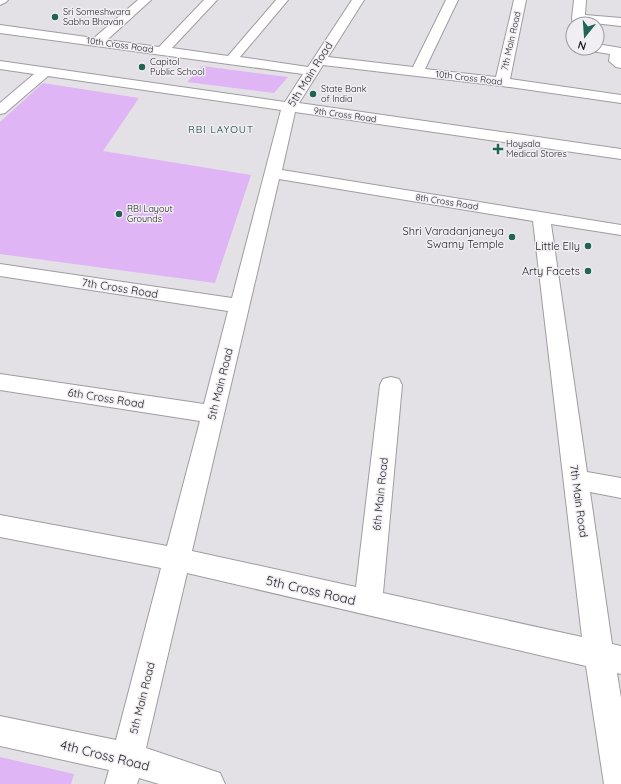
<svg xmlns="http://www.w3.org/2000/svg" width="621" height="784" viewBox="0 0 621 784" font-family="Quicksand,sans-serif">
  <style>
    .green { fill: #dfb5f6 }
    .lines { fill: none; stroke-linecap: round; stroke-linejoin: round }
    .minor-casing { stroke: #9f9ca1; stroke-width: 2 }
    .major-casing { stroke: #9f9ca1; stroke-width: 2 }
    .minor { fill: #fff; fill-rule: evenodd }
    .major { fill: #fff; fill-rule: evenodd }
    .poi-dot { fill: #1f6455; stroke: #f1eef3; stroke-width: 1.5 }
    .labels { text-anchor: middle; stroke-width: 3; stroke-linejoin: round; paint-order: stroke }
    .far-poi-label { font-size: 9px; fill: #1e1d1f; stroke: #f1eef3; text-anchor: start }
    .far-street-label { font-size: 9px; fill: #1e1d1f; stroke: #f1eef3 }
    .far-neighbourhood-label { font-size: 10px; letter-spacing: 1px; fill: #023e33; stroke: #f1eef3 }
    .street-label { font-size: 11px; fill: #1e1d1f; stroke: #f1eef3 }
    .poi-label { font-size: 11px; fill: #1e1d1f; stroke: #f1eef3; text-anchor: end }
    .near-street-label { font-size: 13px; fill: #1e1d1f; stroke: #f1eef3 }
  </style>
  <rect width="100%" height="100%" fill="#e4e1e6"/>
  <g class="green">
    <path d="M202,66L288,77L274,93L187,82Z"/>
    <path d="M43,83L139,98L103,151L251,175L215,283L0,254V122Z"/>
    <path d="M0,757L74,774L71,784H0Z"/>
  </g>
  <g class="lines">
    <defs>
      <g id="minor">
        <path d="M138,0H151L107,40L159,47L204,0H217L172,48L228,56L276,0H288L240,57L308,67L352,0H364L328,57L413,67L446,0H458L425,69L496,77L514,0H526L510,79L621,95V103L502,86L323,65L299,103L621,149V159L295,112L282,170L621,225V235L551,224L587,472L621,478V498L590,492L612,644L621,646V674L617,673L621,698V784H604L586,666L187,573L146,748L220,773L225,784H159L139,778L137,784H105L109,770L0,746V716L116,740L161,568L0,537V515L167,546L200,421L0,390V374L204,404L228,311L0,276V264L232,298L281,110L48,76L5,113L0,114V103L34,74L0,69V61L285,102L303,74L0,33V25L94,38ZM279,179L533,221L582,637L383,593L402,385L399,379L391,377L383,379L380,385L356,587L192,551Z"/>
        <path d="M574,0H586L585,15L621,18V26L584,22V24H573V26L572,18Z"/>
        <path d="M597,44L621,48V68L616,67L609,61L610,54L591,51L589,48H597Z"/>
      </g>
      <path id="major" d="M0,0H8L6,2L0,5Z"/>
    </defs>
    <use href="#minor" class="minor-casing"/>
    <use href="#major" class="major-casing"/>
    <use href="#minor" class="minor"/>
    <use href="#major" class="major"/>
  </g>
  <g class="poi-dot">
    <circle cx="55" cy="17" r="4"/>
    <circle cx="142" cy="67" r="4"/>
    <circle cx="313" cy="94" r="4"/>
    <path d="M496 143h4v4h4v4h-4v4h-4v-4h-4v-4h4z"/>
    <circle cx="119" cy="214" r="4"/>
    <circle cx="512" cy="237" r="4"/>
    <circle cx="588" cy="246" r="4"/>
    <circle cx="588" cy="271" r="4"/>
  </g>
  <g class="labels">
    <g class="far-poi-label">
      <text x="63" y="15">Sri Someshwara<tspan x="63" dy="10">Sabha Bhavan</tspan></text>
      <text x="150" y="65">Capitol<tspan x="150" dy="10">Public School</tspan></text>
      <text x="321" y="92">State Bank<tspan x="321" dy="10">of India</tspan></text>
      <text x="506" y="147">Hoysala<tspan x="506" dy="10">Medical Stores</tspan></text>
      <text x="127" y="212">RBI Layout<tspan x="127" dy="10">Grounds</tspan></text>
    </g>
    <g class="far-street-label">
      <text transform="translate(511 41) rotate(-77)" y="3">7th Main Road</text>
      <text transform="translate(120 45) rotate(8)" y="3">10th Cross Road</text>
      <text transform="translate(469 78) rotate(7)" y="3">10th Cross Road</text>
      <text transform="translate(345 115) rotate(8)" y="3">9th Cross Road</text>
      <text transform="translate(447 202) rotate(9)" y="3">8th Cross Road</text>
    </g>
    <g class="far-neighbourhood-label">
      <text x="221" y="133">RBI LAYOUT</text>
    </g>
    <g class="street-label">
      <text transform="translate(310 74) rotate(-58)" y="4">5th Main Road</text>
      <text transform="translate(120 288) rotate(9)" y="4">7th Cross Road</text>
      <text transform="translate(220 384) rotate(-76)" y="4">5th Main Road</text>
      <text transform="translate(106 398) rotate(9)" y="4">6th Cross Road</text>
      <text transform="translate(380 494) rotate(-84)" y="4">6th Main Road</text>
      <text transform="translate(579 501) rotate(82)" y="4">7th Main Road</text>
      <text transform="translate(142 698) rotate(-76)" y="4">5th Main Road</text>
    </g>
    <g class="poi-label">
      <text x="504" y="235">Shri Varadanjaneya<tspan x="504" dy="13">Swamy Temple</tspan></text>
      <text x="580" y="250">Little Elly</text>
      <text x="580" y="275">Arty Facets</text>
    </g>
    <g class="near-street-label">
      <text transform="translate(311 590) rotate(13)" y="5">5th Cross Road</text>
      <text transform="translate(105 755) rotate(14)" y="5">4th Cross Road</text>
    </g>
  </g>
  <g transform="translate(585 36) rotate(197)"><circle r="19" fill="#f1eef3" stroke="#9d9a9e"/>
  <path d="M0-3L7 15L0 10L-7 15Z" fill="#1f6455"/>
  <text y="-6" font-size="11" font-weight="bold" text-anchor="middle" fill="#1e1d1f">N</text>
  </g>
</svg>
